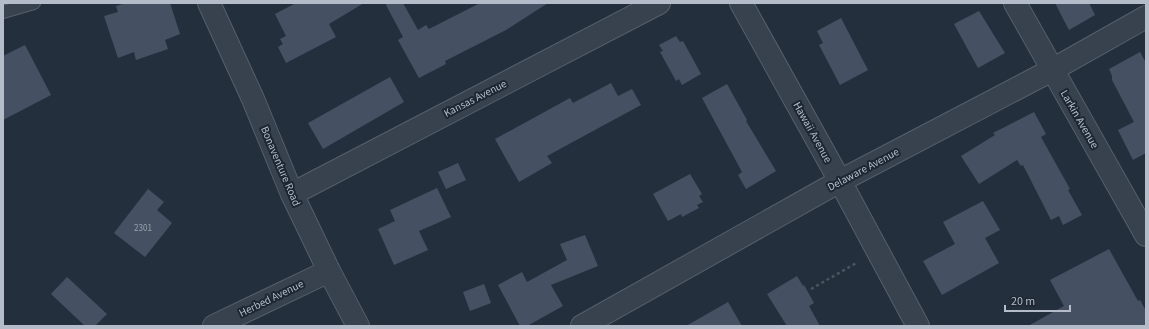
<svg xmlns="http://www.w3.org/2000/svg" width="1149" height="329" viewBox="0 0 1149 329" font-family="'Source Sans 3',sans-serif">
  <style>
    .building { fill: #455162 }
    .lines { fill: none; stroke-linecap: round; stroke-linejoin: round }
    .service-casing { stroke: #565f6c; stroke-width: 14 }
    .minor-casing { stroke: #565f6c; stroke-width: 24 }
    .tertiary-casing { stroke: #565f6c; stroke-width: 24 }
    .path { stroke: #44595c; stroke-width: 2.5; stroke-dasharray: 3 3; stroke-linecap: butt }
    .service { stroke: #38414e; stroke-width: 12 }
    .minor { stroke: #38414e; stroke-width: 22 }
    .tertiary { stroke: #38414e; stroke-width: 22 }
    .labels { text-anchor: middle; stroke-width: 4; stroke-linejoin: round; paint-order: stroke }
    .number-label { font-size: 9px; fill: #98a1af }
    .street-label { font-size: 11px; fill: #b4bcc9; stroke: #1d2633 }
  </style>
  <rect width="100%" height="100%" fill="#242f3e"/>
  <g class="building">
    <path d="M126,3H170L180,34L165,40L168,49L136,60L134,52L118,58L104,16L118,12L116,6Z"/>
    <path d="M296,3H364L329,24L336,37L286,63L278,47L283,44L280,39L286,36L275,14Z"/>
    <path d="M385,3H403L418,30L426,25L429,29L480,3H548L506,30L445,61L446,64L419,78L398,40L403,37Z"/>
    <path d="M1055,3H1089L1095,15L1069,30Z"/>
    <path d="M979,11L1005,53L978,68L954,24Z"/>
    <path d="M841,18L868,70L840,85L819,45L823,43L817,31Z"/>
    <path d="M676,36L680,42L683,41L701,74L682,85L679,79L676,81L660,52L663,51L659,45Z"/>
    <path d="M25,45L51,95L3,120V56Z"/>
    <path d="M1140,52L1146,63V153L1133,160L1118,130L1134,122L1112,80V76L1109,69Z"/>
    <path d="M390,77L404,102L323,149L308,123Z"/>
    <path d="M611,83L618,96L632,89L641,105L547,156L552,163L519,182L495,139L570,98L573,103Z"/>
    <path d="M727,84L747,120L746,121L776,171L746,189L738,175L742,172L702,98Z"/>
    <path d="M1034,112L1046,134L1041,137L1070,189L1068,190L1082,215L1063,225L1059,216L1051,220L1023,165L1021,166L1017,160L979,184L961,156L995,135L993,133Z"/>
    <path d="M458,163L466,180L446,189L438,172Z"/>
    <path d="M690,174L702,194L699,196L703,202L697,205L699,208L682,217L681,214L668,221L653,194Z"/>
    <path d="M437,188L451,217L419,231L428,250L394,265L378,229L395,221L390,210Z"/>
    <path d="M148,189L164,202L157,210L172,223L145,257L114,233Z"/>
    <path d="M983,201L1000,230L985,238L999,263L942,295L923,261L955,244L943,222Z"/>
    <path d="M585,235L598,266L551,285L563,306L527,326H520L498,285L522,272L527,282L567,260L560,244Z"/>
    <path d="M1109,249L1138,301L1140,300L1146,311V326H1028L1064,306L1050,280Z"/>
    <path d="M797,276L803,286L804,285L814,303L809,306L820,326H787L767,294Z"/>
    <path d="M67,277L107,314L95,326H85L51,294Z"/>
    <path d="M484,284L491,303L470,311L463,292Z"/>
    <path d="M728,302L742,326H686Z"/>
  </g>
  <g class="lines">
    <defs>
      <path id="service" d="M3,12L34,3"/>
      <g id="minor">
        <path d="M741,3L840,181L918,326"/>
        <path d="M1015,3L1146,235"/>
        <path d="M292,194L659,3"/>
        <path d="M214,326L329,271"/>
        <path d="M582,326L840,181L1052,70L1146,17"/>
      </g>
      <path id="tertiary" d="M209,3L253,99L292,194L329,271L358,326"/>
    </defs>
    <use href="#service" class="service-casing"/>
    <use href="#minor" class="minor-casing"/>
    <use href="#tertiary" class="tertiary-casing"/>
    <path class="path" d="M811,289L858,262"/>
    <use href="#service" class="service"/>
    <use href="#minor" class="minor"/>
    <use href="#tertiary" class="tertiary"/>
  </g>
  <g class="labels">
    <g class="number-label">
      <text x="143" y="231">2301</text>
    </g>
    <g class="street-label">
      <text transform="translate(475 98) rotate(-27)" y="4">Kansas Avenue</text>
      <text transform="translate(1080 119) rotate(60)" y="4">Larkin Avenue</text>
      <text transform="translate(813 132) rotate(61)" y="4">Hawaii Avenue</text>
      <text transform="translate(281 166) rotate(67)" y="4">Bonaventure Road</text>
      <text transform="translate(863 169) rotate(-28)" y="4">Delaware Avenue</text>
      <text transform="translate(271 298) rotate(-26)" y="4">Herbed Avenue</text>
    </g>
  </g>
  <rect width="1149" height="329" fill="none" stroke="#b4bcc9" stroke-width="8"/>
  <path d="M1005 305v6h65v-6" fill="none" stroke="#b4bcc9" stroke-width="2"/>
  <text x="1011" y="305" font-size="12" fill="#b4bcc9" stroke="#1d2633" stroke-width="3" paint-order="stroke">20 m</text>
</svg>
